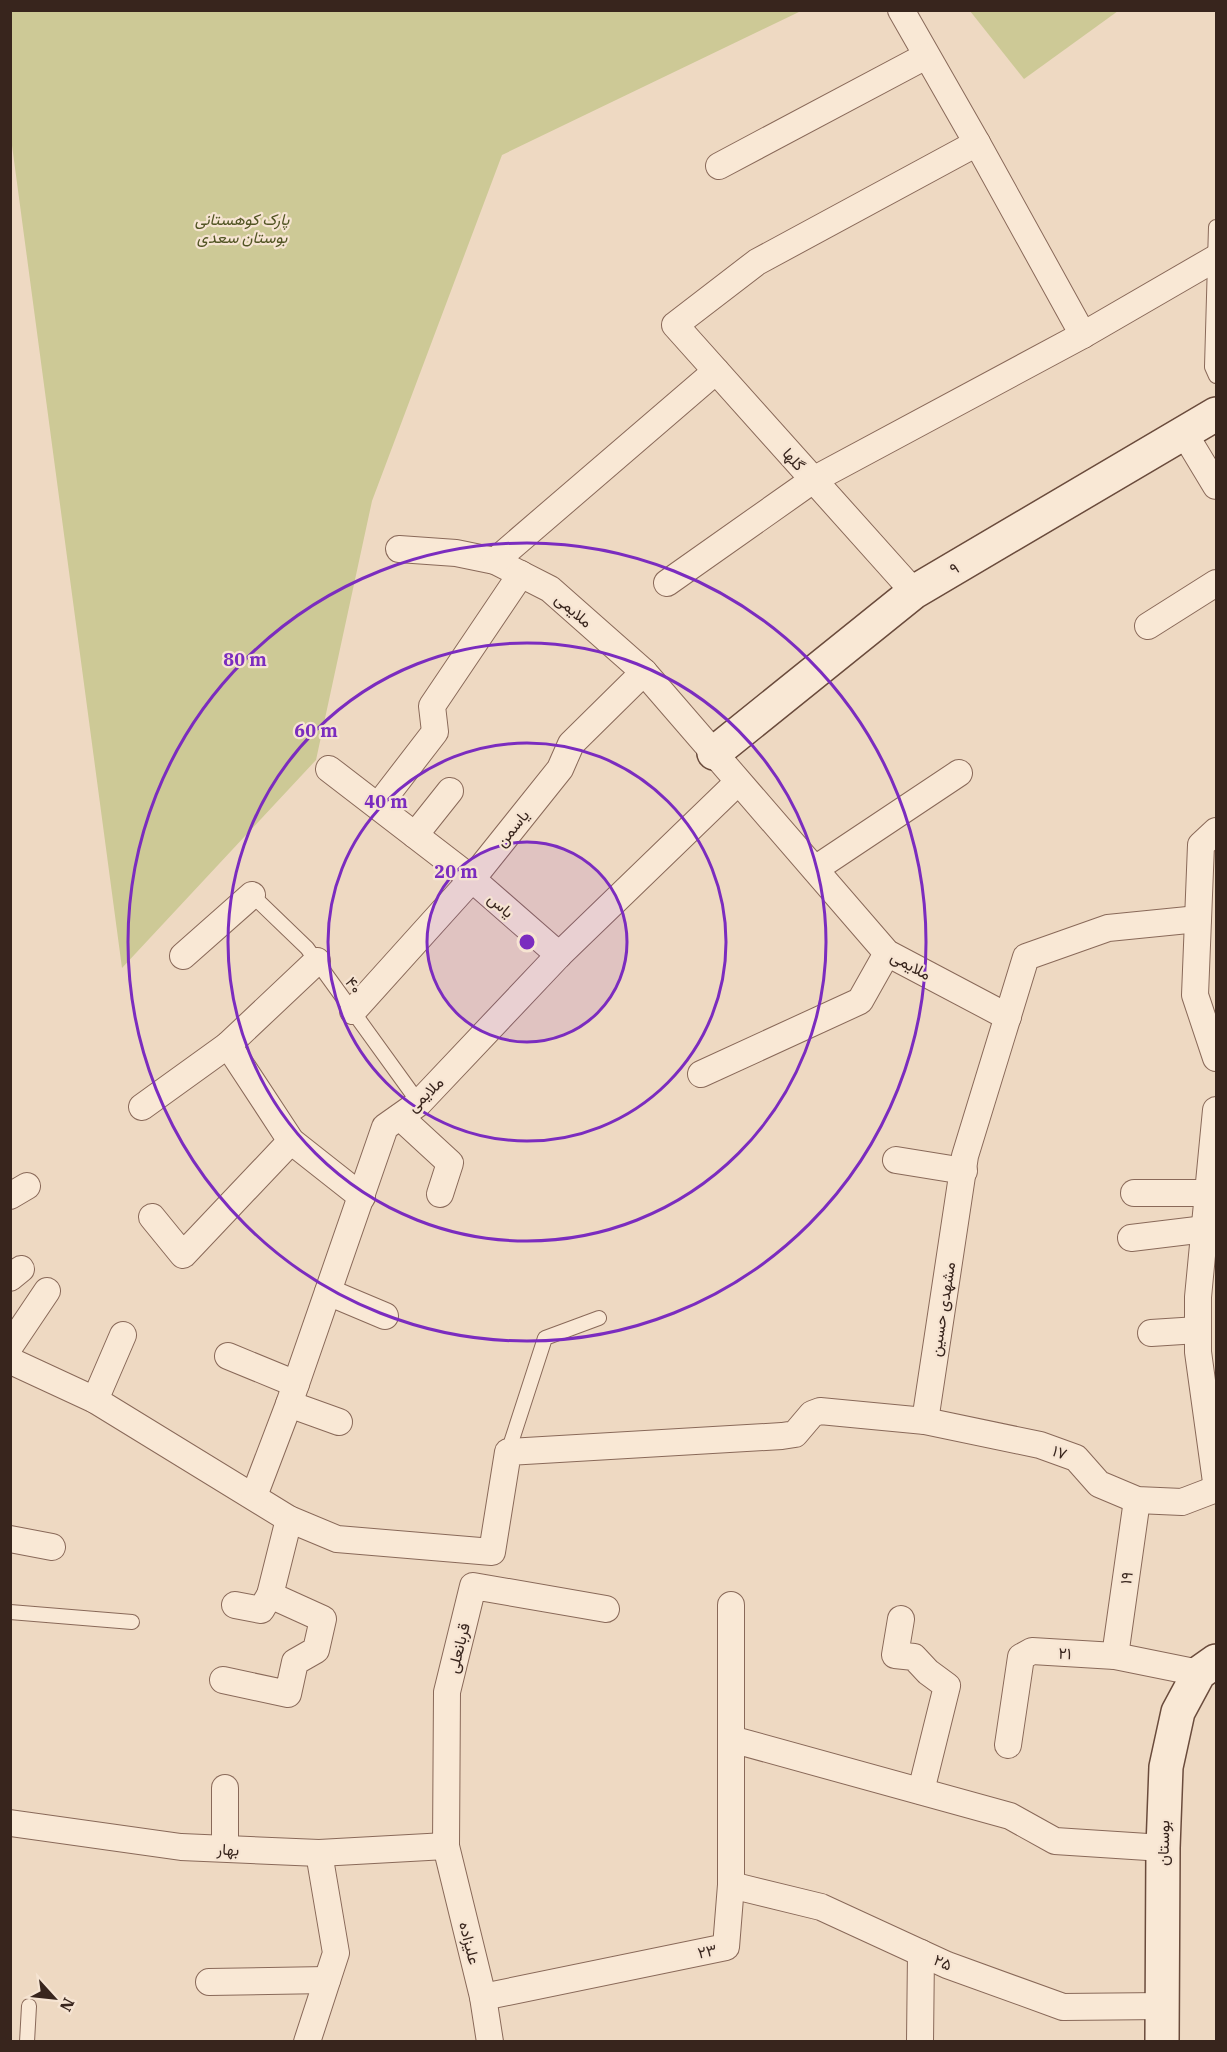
<svg xmlns="http://www.w3.org/2000/svg" width="1227" height="2052" viewBox="0 0 1227 2052" font-family="'IBM Plex Serif',Vazirmatn,serif">
  <style>
    .green { fill: #cdc996 }
    .lines { fill: none; stroke-linecap: round; stroke-linejoin: round }
    .lane-casing { stroke: #896959; stroke-width: 16 }
    .street-casing { stroke: #896959; stroke-width: 28 }
    .secondary-casing { stroke: #6a4b3c; stroke-width: 36 }
    .lane { stroke: #f9e8d5; stroke-width: 14 }
    .street { stroke: #f9e8d5; stroke-width: 26 }
    .secondary { stroke: #f9e8d5; stroke-width: 33 }
    .ring { fill: none; stroke: #7b2cbf; stroke-width: 3 }
    .labels { text-anchor: middle; stroke-width: 4.5; stroke-linejoin: round; paint-order: stroke }
    .park-label { font-size: 16px; font-style: italic; fill: #525524; stroke: #f6e4d2 }
    .street-label { font-size: 16px; fill: #38251d; stroke: #f6e4d2 }
    .centre { fill: #7b2cbf; stroke: #f6e4d2; stroke-width: 3 }
    .ring-label { font-size: 18px; text-anchor: middle; font-weight: bold; fill: #7b2cbf; stroke: #f6e4d2; stroke-width: 4.5; stroke-linejoin: round; paint-order: stroke }
  </style>
  <rect width="100%" height="100%" fill="#eed9c2"/>
  <g class="green">
    <path d="M10,11H801L502,155L372,501L316,760L122,968L11,138Z"/>
    <path d="M970,11H1118L1024,79Z"/>
  </g>
  <g class="lines">
    <defs>
      <g id="lane">
        <path d="M1216,227L1212,367L1216,376"/>
        <path d="M252,895L307,948L419,1103"/>
        <path d="M508,1452L545,1338L599,1318"/>
        <path d="M10,1612L132,1622"/>
        <path d="M27,2042L29,2006"/>
      </g>
      <g id="street">
        <path d="M901,10L977,143L1083,335"/>
        <path d="M719,166L926,56"/>
        <path d="M1184,433L1216,486"/>
        <path d="M399,549L456,553L495,561L550,589L644,672L887,953L1008,1017"/>
        <path d="M495,561L716,371"/>
        <path d="M667,583L813,480L1083,335L1216,258"/>
        <path d="M914,592L675,325L757,262L977,143"/>
        <path d="M1148,626L1216,583"/>
        <path d="M329,769L472,879L559,955"/>
        <path d="M378,806L435,732L432,706L521,574"/>
        <path d="M1216,831L1201,845L1195,995L1216,1058"/>
        <path d="M415,835L450,791"/>
        <path d="M815,869L959,773"/>
        <path d="M183,956L252,895"/>
        <path d="M353,1011L472,879L560,769L571,744L644,672"/>
        <path d="M228,1045L291,1141L362,1197"/>
        <path d="M701,1074L860,1001L887,953"/>
        <path d="M142,1107L228,1045L317,961"/>
        <path d="M1216,1110L1198,1297V1352L1216,1482"/>
        <path d="M400,1117L450,1163L440,1194"/>
        <path d="M896,1160L964,1171"/>
        <path d="M1134,1193H1216"/>
        <path d="M10,1196L27,1186"/>
        <path d="M152,1217L183,1255L291,1141"/>
        <path d="M1131,1238L1205,1229"/>
        <path d="M10,1278L21,1269"/>
        <path d="M328,1292L385,1316"/>
        <path d="M1151,1333L1198,1330"/>
        <path d="M10,1346L47,1291"/>
        <path d="M228,1356L296,1384"/>
        <path d="M10,1357L13,1362L95,1400L289,1519L337,1539L492,1552L508,1452L782,1436L795,1434L812,1414L820,1411L925,1421L1040,1445L1076,1458L1099,1484L1137,1500L1182,1502L1216,1489"/>
        <path d="M95,1400L123,1335"/>
        <path d="M289,1404L339,1422"/>
        <path d="M925,1421L965,1156L1026,957L1108,928L1198,919"/>
        <path d="M254,1496L289,1404L385,1127L419,1103L559,955L738,782"/>
        <path d="M10,1539L52,1547"/>
        <path d="M235,1605L261,1610L270,1595"/>
        <path d="M901,1619L895,1655L914,1657L928,1672L947,1686L921,1791"/>
        <path d="M1115,1656L1137,1500"/>
        <path d="M223,1680L288,1694L295,1662L316,1650L323,1619L270,1595L289,1519"/>
        <path d="M731,1739L1010,1816L1055,1841L1163,1848"/>
        <path d="M1008,1745L1021,1657L1032,1651L1115,1656L1199,1673"/>
        <path d="M10,1823L181,1847L319,1853L446,1846"/>
        <path d="M225,1848V1788"/>
        <path d="M731,1885L821,1907L947,1965L1063,2007L1162,2006"/>
        <path d="M209,1982L327,1980"/>
        <path d="M483,1997L726,1947L731,1885V1605"/>
        <path d="M307,2042L336,1953L319,1853"/>
        <path d="M490,2042L483,1997L446,1846L447,1692L473,1586L606,1609"/>
        <path d="M920,2042L921,1953"/>
      </g>
      <g id="secondary">
        <path d="M714,753L914,592L1216,414"/>
        <path d="M1162,2042L1163,1848L1166,1767L1178,1712L1199,1673L1216,1661"/>
      </g>
    </defs>
    <use href="#lane" class="lane-casing"/>
    <use href="#street" class="street-casing"/>
    <use href="#secondary" class="secondary-casing"/>
    <use href="#lane" class="lane"/>
    <use href="#street" class="street"/>
    <use href="#secondary" class="secondary"/>
  </g>
  <circle cx="527" cy="942" r="100" fill="#7b2cbf" fill-opacity=".12"/>
  <g class="ring">
    <circle cx="527" cy="942" r="100"/>
    <circle cx="527" cy="942" r="199"/>
    <circle cx="527" cy="942" r="299"/>
    <circle cx="527" cy="942" r="399"/>
  </g>
  <g class="labels">
    <g class="park-label">
      <text x="242" y="225">پارک کوهستانی<tspan x="242" dy="18">بوستان سعدی</tspan></text>
    </g>
    <g class="street-label">
      <text transform="translate(794 459) rotate(48)" y="6">گلها</text>
      <text transform="translate(954 568) rotate(-31)" y="6">۹</text>
      <text transform="translate(574 610) rotate(41)" y="6">ملایمی</text>
      <text transform="translate(512 828) rotate(-51)" y="6">یاسمن</text>
      <text transform="translate(501 905) rotate(41)" y="6">یاس</text>
      <text transform="translate(911 965) rotate(29)" y="6">ملایمی</text>
      <text transform="translate(354 985) rotate(54)" y="6">۴۰</text>
      <text transform="translate(425 1094) rotate(-43)" y="6">ملایمی</text>
      <text transform="translate(942 1309) rotate(-81)" y="6">مشهدی حسین</text>
      <text transform="translate(1060 1452) rotate(20)" y="6">۱۷</text>
      <text transform="translate(1126 1578) rotate(-82)" y="6">۱۹</text>
      <text transform="translate(458 1648) rotate(-76)" y="6">قربانعلی</text>
      <text transform="translate(1065 1653) rotate(4)" y="6">۲۱</text>
      <text transform="translate(1163 1843) rotate(-89)" y="6">بوستان</text>
      <text transform="translate(228 1849) rotate(3)" y="6">بهار</text>
      <text transform="translate(470 1943) rotate(76)" y="6">علیزاده</text>
      <text transform="translate(707 1951) rotate(-12)" y="6">۲۳</text>
      <text transform="translate(943 1962) rotate(23)" y="6">۲۵</text>
    </g>
  </g>
  <circle cx="527" cy="942" r="9" class="centre"/>
  <g class="ring-label">
    <text x="245" y="666">80 m</text>
    <text x="316" y="737">60 m</text>
    <text x="386" y="808">40 m</text>
    <text x="456" y="878">20 m</text>
  </g>
  <rect width="1227" height="2052" fill="none" stroke="#38251d" stroke-width="24"/>
  <g transform="translate(54 1998) rotate(117)" stroke="#f6e4d2" stroke-width="4.5" paint-order="stroke">
  <path d="M0-4.5L10 22L0 15L-10 22Z" fill="#38251d"/>
  <text y="-9" font-size="16" font-weight="bold" text-anchor="middle" fill="#38251d">N</text>
  </g>
</svg>
